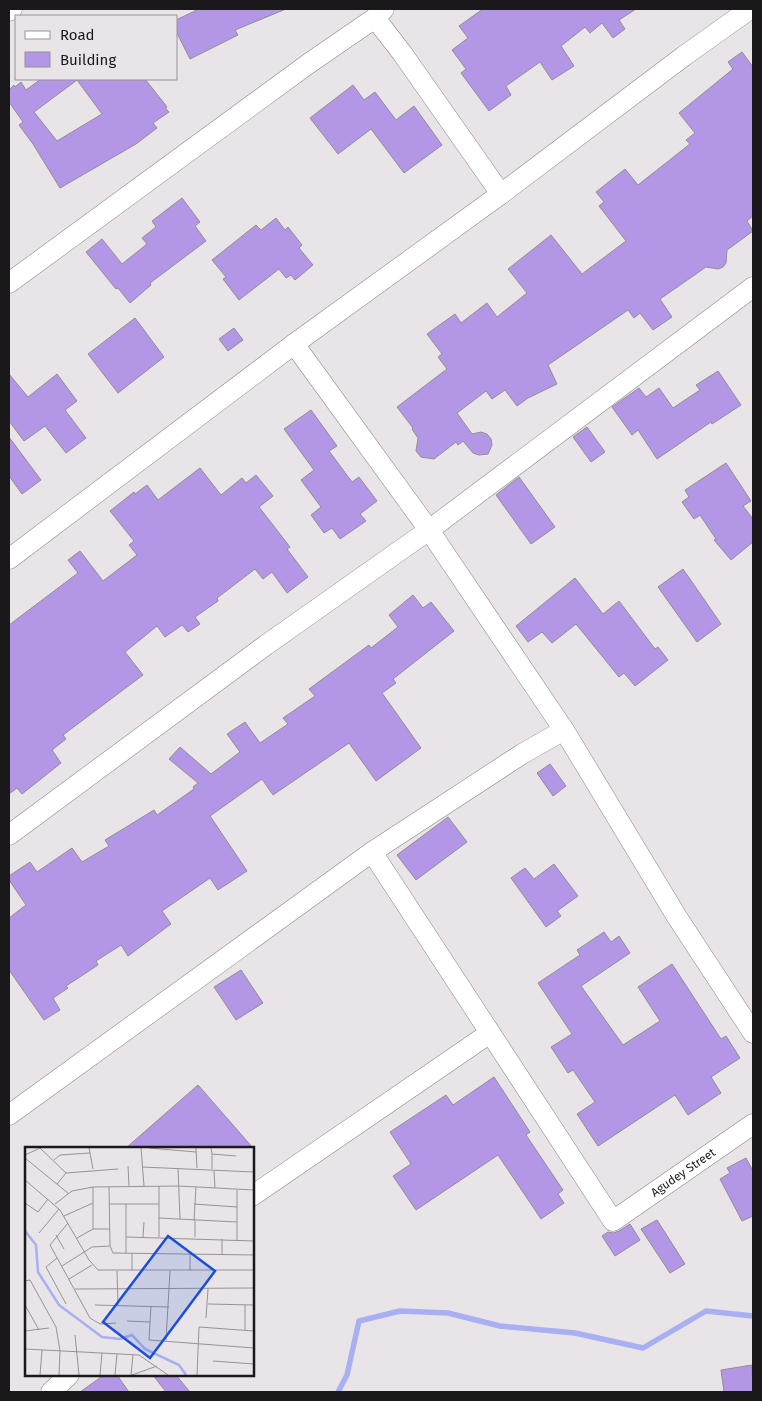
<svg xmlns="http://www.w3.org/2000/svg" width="762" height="1401" viewBox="0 0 762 1401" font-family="'Fira Sans',sans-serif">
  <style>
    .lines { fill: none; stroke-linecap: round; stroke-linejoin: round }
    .stream { stroke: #a8b0f1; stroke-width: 5.5 }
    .building { fill: #b397e6; stroke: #908e93; fill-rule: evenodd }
    .street-casing { stroke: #8a868b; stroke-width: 21 }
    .street { stroke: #fff; stroke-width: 20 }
    .labels { text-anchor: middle; stroke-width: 4; stroke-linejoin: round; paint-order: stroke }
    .street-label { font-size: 12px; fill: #1a181a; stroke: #e8e4e8 }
    .inset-river { fill: none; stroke: #a8b0f1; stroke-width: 2.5 }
    .inset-road { fill: none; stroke: #969296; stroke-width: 1 }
    .view { fill: #1d4ed8; fill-opacity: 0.15; stroke: #1d4ed8; stroke-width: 2.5 }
    .inset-edge { fill: none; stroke: #1a181a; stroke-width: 2.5 }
  </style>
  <rect width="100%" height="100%" fill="#e8e4e8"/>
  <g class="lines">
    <path class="stream" d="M338,1392L347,1375L359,1321L400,1311L448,1313L500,1326L575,1333L643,1348L706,1311L753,1316"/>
  </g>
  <g class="building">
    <path d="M199,9H286L235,30L238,35L190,59L176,31V20Z"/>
    <path d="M483,9H636L619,20L625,29L613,38L602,23L590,33L585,27L561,46L574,66L552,80L540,62L506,86L511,95L489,111L461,73L466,69L452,50L468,38L459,26Z"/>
    <path d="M742,52L753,67V216L747,221L753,231L727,250L726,263L723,267L718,269L706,267L660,299L672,317L653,330L640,313L634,318L628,310L548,365L557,384L528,398L517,406L505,390L492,399L486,391L457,413L472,434L481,432L487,434L491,439L492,445L488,454L479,455L473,453L463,441L458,445L456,442L434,459L421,457L416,451L418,438L412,429L413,428L397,407L447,369L438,357L442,354L427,334L455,314L461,323L487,303L497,317L527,293L508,269L551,235L582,274L626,241L599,206L604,202L596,192L625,169L638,185L690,144L686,140L695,133L679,113L733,69L728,62Z"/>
    <path d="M41,79H145L167,107L165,108L169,112L153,123L157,128L136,144L60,188L33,144L19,125L23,122L9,102V90L14,85L15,87L21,82L26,90ZM77,80L102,114L57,141L34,112Z"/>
    <path d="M353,85L364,100L375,92L396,120L414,106L442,145L404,173L371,129L338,154L310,118Z"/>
    <path d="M182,198L200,222L195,226L206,241L150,283L151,285L130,303L118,288L116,289L86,252L102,239L122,264L147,244L142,238L156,227L152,221Z"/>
    <path d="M276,218L285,230L288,227L302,245L299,248L313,265L295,280L291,275L286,278L279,269L239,300L223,279L226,277L212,260L256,225L261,230Z"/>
    <path d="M135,318L164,357L118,393L88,354Z"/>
    <path d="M234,328L243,340L228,351L219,339Z"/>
    <path d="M718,371L741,405L712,424L711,422L657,459L638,430L632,435L612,407L639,388L646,397L659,388L673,408L700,390L696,385Z"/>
    <path d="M9,374L28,397L57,374L77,401L65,410L86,438L66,453L45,426L24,441L9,421Z"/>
    <path d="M311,410L337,446L329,451L352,482L359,477L377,501L360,514L366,521L340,539L332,528L324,533L311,515L321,507L301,480L314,470L284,429Z"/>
    <path d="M587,427L605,452L591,462L573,437Z"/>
    <path d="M9,437L41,480L22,494L9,476Z"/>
    <path d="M726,463L751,501L743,506L753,519V542L731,560L714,540L716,539L700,515L694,519L682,502L689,497L685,490Z"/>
    <path d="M200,468L221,495L242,478L246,483L256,475L273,496L259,507L290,547L287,549L308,577L287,593L272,572L263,579L255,569L217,598L218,601L195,617L200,624L188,632L182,625L165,637L157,626L125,652L143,675L63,735L66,739L52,750L61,763L22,794L17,788L9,794V625L78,573L68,560L80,551L103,581L137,555L129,545L134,541L110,511L134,492L135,494L147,485L158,500Z"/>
    <path d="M519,477L555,527L531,544L496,495Z"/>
    <path d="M683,569L721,624L697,642L658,587Z"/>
    <path d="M575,578L603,614L619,601L655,649L658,647L668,660L635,686L624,673L619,677L576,624L552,643L542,632L528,642L516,626Z"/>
    <path d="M413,595L423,608L431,602L454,631L393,679L396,683L382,693L421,748L376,781L349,743L273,795L262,779L210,816L247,871L218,890L210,878L162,911L171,924L128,956L121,945L96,961L98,965L66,986L68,988L53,998L60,1010L44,1020L9,970V918L26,905L9,880V876L30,862L37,872L72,848L82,862L109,846L105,840L154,810L157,815L194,789L193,787L198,783L169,759L180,747L211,774L240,752L227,734L245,722L260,743L288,724L283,718L315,696L309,689L369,645L371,648L398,627L389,615Z"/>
    <path d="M550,764L566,786L553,796L537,773Z"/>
    <path d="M448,817L467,842L416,880L397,855Z"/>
    <path d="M554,864L578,896L557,911L561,916L546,927L511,878L525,868L534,879Z"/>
    <path d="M604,932L611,942L619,936L630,953L581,986L623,1045L660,1021L638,987L672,964L721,1039L726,1036L740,1058L711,1077L721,1093L688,1115L675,1095L598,1146L577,1114L595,1102L573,1070L568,1073L551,1047L572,1034L538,983L580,955L577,950Z"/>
    <path d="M241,970L263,1003L236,1020L214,987Z"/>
    <path d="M494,1077L530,1132L526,1135L563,1190L558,1194L564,1203L541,1219L498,1155L416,1210L393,1176L411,1164L390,1132L446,1095L453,1105Z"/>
    <path d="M198,1085L253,1148H126Z"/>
    <path d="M746,1158L753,1171V1216L742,1221L720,1179L730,1173L727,1168Z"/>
    <path d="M657,1220L685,1264L670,1273L641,1229Z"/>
    <path d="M630,1224L640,1240L615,1256L602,1236L608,1232L613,1233L619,1231Z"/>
    <path d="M752,1365L753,1392H724L721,1370Z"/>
    <path d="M104,1375H117L129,1392H80Z"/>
    <path d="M153,1375H176L190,1392H166Z"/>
  </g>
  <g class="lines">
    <defs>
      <g id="street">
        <path d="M9,11L12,9"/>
        <path d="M375,18L402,53L501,194"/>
        <path d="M9,283L308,64L375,18L384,9"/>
        <path d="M294,344L429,530L564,730L677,917L753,1033"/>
        <path d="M9,559L294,344L501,194L684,56L750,9"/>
        <path d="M9,835L266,645L429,530L753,287"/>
        <path id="s1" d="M372,852L613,1221L753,1124"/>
        <path d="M9,1115L372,852L522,754L564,730"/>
        <path d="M252,1196L490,1033"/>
        <path d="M51,1392L69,1375"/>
      </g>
    </defs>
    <use href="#street" class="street-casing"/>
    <use href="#street" class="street"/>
  </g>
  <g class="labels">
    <g class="street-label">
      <text dy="4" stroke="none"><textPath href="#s1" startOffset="526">Agudey Street</textPath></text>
    </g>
  </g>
  <g transform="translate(25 1147)">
    <rect width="229" height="229" fill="#e8e4e8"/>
    <path class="inset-river" d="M0,84L11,98L13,125L34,158L77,190L95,192L107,188L120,202L154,218L161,228"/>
    <path class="inset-road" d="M15,1L41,26M64,1L68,22M116,1L119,39M124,1L171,5M171,1L172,21M186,1L187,7L211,9M187,7V22M0,8L15,1M0,11L44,47M29,13L35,8L65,6M103,19L104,39M117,20L229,25M153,21L155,72M189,24L190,41M0,33L35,63L64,113L73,123H229M32,37L41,26L93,22M68,40V82M84,40L85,99L88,106L229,108M212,43V93M0,56L13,65L23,52M30,57L47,44L68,40L154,39L229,43M84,57H134M101,57V106M169,57L212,60M39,69L68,56M134,71L212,75M169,74L171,40M43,76L25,98L65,171L75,177L91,176M14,86L34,62M31,88L39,102M102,90L229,94M118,90L119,75M134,90V39M170,90V74M52,91L68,82H84M197,92V108M107,106V124M32,111L21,120L41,157M37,119L67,100L85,99M92,124L93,158M165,124V107M44,132L67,118M0,134L5,133L31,180L35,204L34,228M50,142L229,141M183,157L229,158M0,158L14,183M70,158L144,160M220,158V183M126,159L124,193L229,201M181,171L183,142M102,174L125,175M0,184L24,181M50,188L54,228M141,193L145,124M0,202L114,208L143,228M188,214L229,217M15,228L17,203M75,228L77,206M90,228L92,207M106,228L108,208M107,228L132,219M172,228L174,180L229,184"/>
    <path class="view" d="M143,89L190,124L125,211L78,175Z"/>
    <rect width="229" height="229" class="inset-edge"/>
  </g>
  <rect width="762" height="1401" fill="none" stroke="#1a181a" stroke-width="20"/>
  <rect x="15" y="15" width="162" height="65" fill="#e8e4e8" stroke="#969296"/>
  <rect x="25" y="31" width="25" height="8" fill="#ffffff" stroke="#969296"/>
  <text x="60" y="40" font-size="15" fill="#1a181a">Road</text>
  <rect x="25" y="52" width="25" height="15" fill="#b397e6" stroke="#969296"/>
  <text x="60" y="65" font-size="15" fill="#1a181a">Building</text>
</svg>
